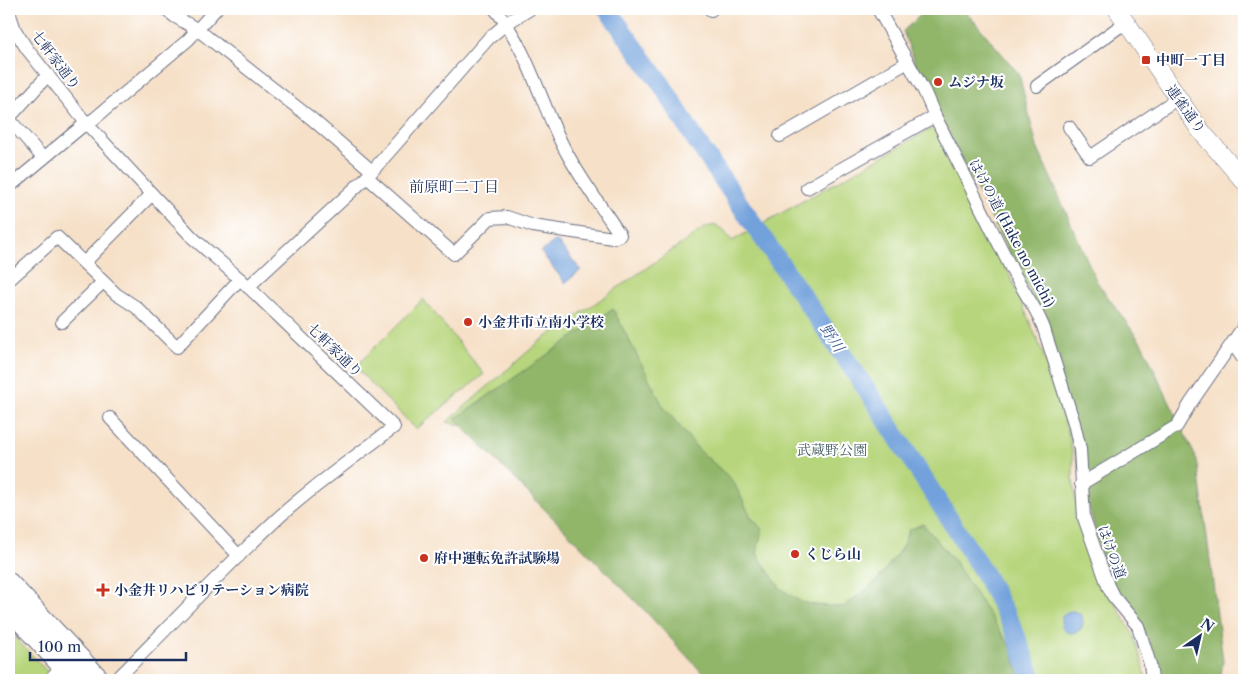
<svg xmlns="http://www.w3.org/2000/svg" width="1253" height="689" viewBox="0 0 1253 689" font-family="'Libre Caslon Text','Noto Serif JP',serif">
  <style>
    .green { fill: #b7d57b; stroke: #69826c }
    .forest { fill: #91b66b; stroke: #567264 }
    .water { fill: #72a1db; stroke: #46689c }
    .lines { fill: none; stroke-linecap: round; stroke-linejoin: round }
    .river { stroke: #72a1db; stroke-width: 19 }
    .street-casing { stroke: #686d83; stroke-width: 14 }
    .secondary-casing { stroke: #686d83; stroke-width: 19 }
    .primary-casing { stroke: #686d83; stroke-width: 22 }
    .street { stroke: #fff; stroke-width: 12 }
    .secondary { stroke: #fff; stroke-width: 18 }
    .primary { stroke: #fff; stroke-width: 20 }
    .poi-dot { fill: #c8321e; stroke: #fff; stroke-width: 2 }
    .labels { text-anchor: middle; stroke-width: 4; stroke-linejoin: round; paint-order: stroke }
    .street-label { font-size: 14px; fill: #1b2f5e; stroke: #fff }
    .poi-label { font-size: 14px; font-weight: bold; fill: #1b2f5e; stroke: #fff; text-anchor: start }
    .park-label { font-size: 14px; fill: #4a6167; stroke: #fff }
    .neighbourhood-label { font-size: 15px; fill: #1b2f5e; stroke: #fff }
    .water-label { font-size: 15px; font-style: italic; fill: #3e5d90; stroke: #fff }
  </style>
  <rect width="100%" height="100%" fill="#fff"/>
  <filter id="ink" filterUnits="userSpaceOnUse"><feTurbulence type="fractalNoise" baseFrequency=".02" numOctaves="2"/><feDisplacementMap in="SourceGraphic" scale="10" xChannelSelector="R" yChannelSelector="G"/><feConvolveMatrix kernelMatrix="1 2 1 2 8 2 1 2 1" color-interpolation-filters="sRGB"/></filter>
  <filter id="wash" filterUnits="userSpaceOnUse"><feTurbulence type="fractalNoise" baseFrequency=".0096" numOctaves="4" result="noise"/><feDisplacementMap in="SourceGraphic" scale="20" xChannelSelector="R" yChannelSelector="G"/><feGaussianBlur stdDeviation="1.12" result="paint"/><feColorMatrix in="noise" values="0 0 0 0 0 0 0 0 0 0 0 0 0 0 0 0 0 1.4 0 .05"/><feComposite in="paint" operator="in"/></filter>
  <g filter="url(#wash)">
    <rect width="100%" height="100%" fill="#f6e0c7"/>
    <g class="green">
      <path d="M936,126L1011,278L1042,351L1068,432L1073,458V479L1077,510L1084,537L1119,610L1133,634L1143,664L1146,680H716L487,432L447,422L539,342L706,227L716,225L723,230L732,241Z"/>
      <path d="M423,299L484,374L416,429L355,367Z"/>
      <path d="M9,631L55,680H9Z"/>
    </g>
    <g class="forest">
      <path d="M919,9H964L1019,74L1037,147L1097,282L1142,344L1197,460L1223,661L1220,680H1158L1157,661L1140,623L1110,585L1086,496L1041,315L923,85L903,31L922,14Z"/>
      <path d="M613,309L663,406L698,449L733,481L751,517L762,529L757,554L780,588L801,602L815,605L843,607L876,582L902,547L909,530L923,524L955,562L1011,648L1021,680H709L647,613L455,419Z"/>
    </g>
    <g class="water">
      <path d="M556,240L581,270L565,283L541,252Z"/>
      <circle cx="1072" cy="622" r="11"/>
    </g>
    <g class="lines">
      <path class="river" d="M607,9L662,85L697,142L869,393L985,575L1013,628L1033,680"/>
    </g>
  </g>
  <g filter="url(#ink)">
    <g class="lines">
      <defs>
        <g id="street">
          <path d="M166,9L174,16L198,30L312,119L372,171"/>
          <path d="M711,9V10"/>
          <path d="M878,9L924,91L935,116L1014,274L1036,311L1043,326L1074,423L1080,449L1084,518L1108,586L1113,596L1138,626L1150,664L1152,680"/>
          <path d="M9,12L15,30L27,49L86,123L193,238L240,279L394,427C355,457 314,485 277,519C222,570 170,626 116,680"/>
          <path d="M1037,86L1126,22"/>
          <path d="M9,118L48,75"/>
          <path d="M9,119L43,158"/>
          <path d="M1069,127L1090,157L1178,98"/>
          <path d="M780,136L908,62"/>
          <path d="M367,177L454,254L490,218L507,217L533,226L613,238L620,235C600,204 577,175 561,142C539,97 527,48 495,9"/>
          <path d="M9,187L86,123L94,119L188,40L216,9"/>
          <path d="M807,188L935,116"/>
          <path d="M84,263L152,194"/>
          <path d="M9,280L57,237L116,294L136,307L177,347L240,279"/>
          <path d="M248,287L367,177L488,39L507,23L530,9"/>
          <path d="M62,322L103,282"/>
          <path d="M1233,344L1244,360"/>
          <path d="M110,418L239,556"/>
          <path d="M1081,484L1177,426L1190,404L1244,326"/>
        </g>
        <g id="secondary">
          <path d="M1117,9L1200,130L1244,181"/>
          <path d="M53,680L73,660"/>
        </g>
        <g id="primary">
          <path d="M9,583L100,680"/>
          <path d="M9,608L75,680"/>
        </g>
      </defs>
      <use href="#street" class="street-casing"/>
      <use href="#secondary" class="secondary-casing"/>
      <use href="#primary" class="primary-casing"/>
      <use href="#street" class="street"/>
      <use href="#secondary" class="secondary"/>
      <use href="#primary" class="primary"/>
    </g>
  </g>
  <g class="poi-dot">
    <rect x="1141" y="55" width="10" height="10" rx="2.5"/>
    <circle cx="938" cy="82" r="5"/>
    <circle cx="468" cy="322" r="5"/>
    <circle cx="795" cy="554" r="5"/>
    <circle cx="424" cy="558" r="5"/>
    <path d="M100.5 582.5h5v5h5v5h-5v5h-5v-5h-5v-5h5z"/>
  </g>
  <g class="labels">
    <g class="street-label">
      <text transform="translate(56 60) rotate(53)" y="5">七軒家通り</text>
      <text transform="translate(1186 109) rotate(54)" y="5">連雀通り</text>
      <text transform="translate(1012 233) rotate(62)" y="5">はけの道 (Hake no michi)</text>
      <text transform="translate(335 350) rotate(44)" y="5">七軒家通り</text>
      <text transform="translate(1112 552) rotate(70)" y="5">はけの道</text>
    </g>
    <g class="poi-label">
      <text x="1156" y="65">中町一丁目</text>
      <text x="948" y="87">ムジナ坂</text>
      <text x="478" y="327">小金井市立南小学校</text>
      <text x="805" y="559">くじら山</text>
      <text x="434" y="563">府中運転免許試験場</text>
      <text x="114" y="595">小金井リハビリテーション病院</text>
    </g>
    <g class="park-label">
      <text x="832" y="455">武蔵野公園</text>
    </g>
    <g class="neighbourhood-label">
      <text x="454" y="192">前原町二丁目</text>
    </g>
    <g class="water-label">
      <text transform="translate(832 338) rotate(56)" y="5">野川</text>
    </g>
  </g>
  <rect width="1253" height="689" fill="none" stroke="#fff" stroke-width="30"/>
  <g transform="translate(1200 636) rotate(34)" stroke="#ffffff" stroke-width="4" paint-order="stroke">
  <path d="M0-4L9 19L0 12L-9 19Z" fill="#1b2f5e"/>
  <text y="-8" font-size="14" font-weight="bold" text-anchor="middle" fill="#1b2f5e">N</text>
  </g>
  <path d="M30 652v8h156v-8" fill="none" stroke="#1b2f5e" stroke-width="2.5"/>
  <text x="38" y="652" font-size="15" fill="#1b2f5e" stroke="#ffffff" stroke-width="4" paint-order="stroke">100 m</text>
</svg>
